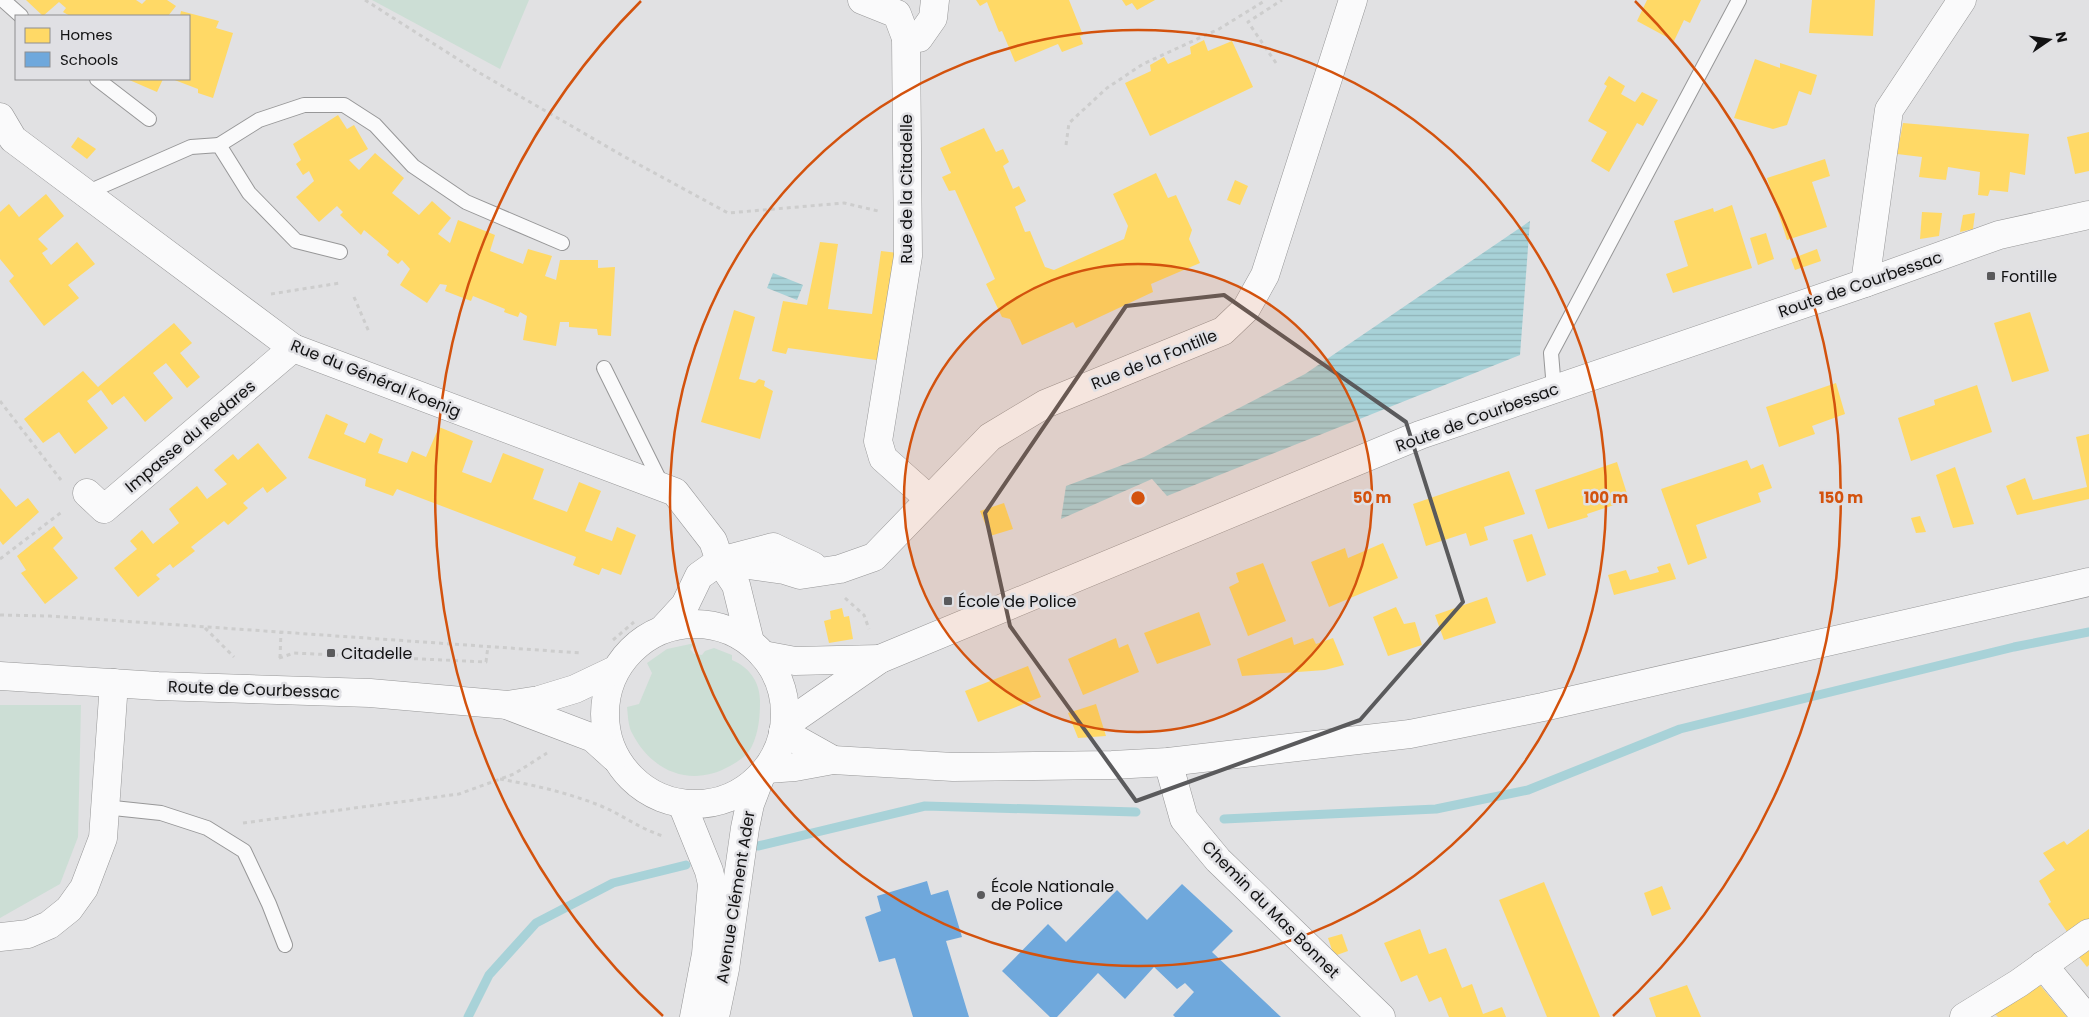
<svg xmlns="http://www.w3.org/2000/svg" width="2089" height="1017" viewBox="0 0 2089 1017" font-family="Poppins,sans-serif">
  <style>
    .grass { fill: #ccded5 }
    .water { fill: url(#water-rules) }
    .homes { fill: #ffd966 }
    .schools { fill: #6fa8dc }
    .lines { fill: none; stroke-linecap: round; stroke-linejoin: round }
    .stream { stroke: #a8d2d8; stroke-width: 9 }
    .service-casing { stroke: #979798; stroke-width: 16 }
    .minor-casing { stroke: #979798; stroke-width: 29 }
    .tertiary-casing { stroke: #979798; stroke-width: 29 }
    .path { stroke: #cdcdcd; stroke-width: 3; stroke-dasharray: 4 4; stroke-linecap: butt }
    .service { stroke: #fafafb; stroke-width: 14 }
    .minor { stroke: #fafafb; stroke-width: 28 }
    .tertiary { stroke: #fafafb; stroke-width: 28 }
    .marked { fill: none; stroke: #5a5a5c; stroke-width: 4; stroke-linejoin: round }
    .ring { fill: none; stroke: #d3520d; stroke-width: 2.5 }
    .poi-dot { fill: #5a5a5c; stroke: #e0e0e4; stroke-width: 2 }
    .labels { text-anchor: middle; stroke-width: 5; stroke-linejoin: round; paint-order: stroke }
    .street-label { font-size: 16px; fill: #121213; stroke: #e0e0e4 }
    .poi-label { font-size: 16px; fill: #121213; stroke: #e0e0e4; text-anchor: start }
    .centre { fill: #d3520d; stroke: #e0e0e4; stroke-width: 2.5 }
    .ring-label { font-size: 15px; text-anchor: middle; font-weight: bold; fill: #d3520d; stroke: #e0e0e4; stroke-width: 5; stroke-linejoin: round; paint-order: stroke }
  </style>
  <defs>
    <pattern id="water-rules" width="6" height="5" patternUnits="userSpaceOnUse" patternTransform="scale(1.25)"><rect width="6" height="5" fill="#a8d2d8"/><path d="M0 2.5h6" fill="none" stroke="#90b3b8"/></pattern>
  </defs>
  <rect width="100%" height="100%" fill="#e1e1e3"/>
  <g class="grass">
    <path d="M372,0H529L500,69Z"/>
    <path d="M695,643L690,649L694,654L702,655L705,651L714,648L732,655V660C749,667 760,682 760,701C760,716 759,731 752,746C748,755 739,761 730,766C691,788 652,772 632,733C628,726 628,715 627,707L639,704L652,673L647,663L667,649Z"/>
    <path d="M0,705H81L78,837L60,884L0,918Z"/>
  </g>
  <g class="water">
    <path d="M1530,221L1520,355L1167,496L1152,479L1061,519L1066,486L1144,457L1305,374Z"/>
    <path d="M773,273L803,285L797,300L767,288Z"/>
  </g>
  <g class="homes">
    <path d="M26,0H136L142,4L146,0H167L176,6L168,16H70L63,12L66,8L59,2L43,16Z"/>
    <path d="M976,0H1069L1083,35L1080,36L1083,44L1062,52L1058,44L1015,62L1002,31L999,32L987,2L980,6Z"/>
    <path d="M1122,0H1155L1137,10L1132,3L1126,6Z"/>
    <path d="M1647,0H1701L1690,23L1684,20L1674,41L1637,21Z"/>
    <path d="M1812,0H1875L1873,36L1809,33Z"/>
    <path d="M181,11L219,21L216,28L233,33L213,98L198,93V89L172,79H189V16H180Z"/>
    <path d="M1204,40L1208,51L1232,41L1253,87L1150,136L1125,83L1151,71L1150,65L1164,57L1168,64L1191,54L1190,47Z"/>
    <path d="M1755,59L1780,68V63L1817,75L1811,95L1799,91L1787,125L1773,129L1734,118Z"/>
    <path d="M1609,76L1625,86L1621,94L1635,102L1642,92L1658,100L1643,126L1637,123L1609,172L1591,161L1607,132L1588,121L1607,86L1604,84Z"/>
    <path d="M127,79H163L157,92Z"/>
    <path d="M338,115L347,129L354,125L368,149L349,160L359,170L375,153L404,178L392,193L419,215L432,201L451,218L438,234L450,243L458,220L495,235L490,251L523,264L528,249L552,256L545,276L556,280L560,260H598V268L615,267L611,336L598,335L597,329L569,327V322H560L556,346L523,340L527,316L520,312L518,317L504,312L505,309L473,296L471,301L445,291L447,285L440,284L427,303L400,285L410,269L402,260L398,264L387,255L389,251L364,230L361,235L340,215L343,212L337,206L319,222L296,197L314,181L309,171L303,175L296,164L301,160L293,144Z"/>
    <path d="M1903,123L2029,134L2025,175L2010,172L2008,192L1990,190L1988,196L1978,195L1980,172L1948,167L1946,180L1919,177L1922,157L1897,154Z"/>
    <path d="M984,128L996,152L1003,149L1009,162L1003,166L1013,189L1019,186L1026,201L1015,207L1025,232L1030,231L1045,267L1054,270L1124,239L1128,226L1113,194L1156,173L1168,198L1176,195L1192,230L1189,239L1200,263L1151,284L1153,292L1076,328L1073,322L1022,345L1010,319L1002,317L986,284L995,279L955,190L949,191L942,177L951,173L940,148Z"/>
    <path d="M2089,132V171L2075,174L2067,137Z"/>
    <path d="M78,137L96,149L87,159L71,147Z"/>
    <path d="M1825,159L1830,176L1812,182L1827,227L1787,240L1767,178Z"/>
    <path d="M1235,180L1248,186L1240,205L1227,200Z"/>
    <path d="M46,194L64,216L38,239L48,249L42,253L51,265L77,242L95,264L68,285L79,298L44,326L9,281L14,276L0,259V212L9,204L19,217Z"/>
    <path d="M1732,205L1752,268L1673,293L1666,274L1688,266L1674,221L1713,208L1714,212Z"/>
    <path d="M1922,212L1942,213L1939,236L1920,239Z"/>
    <path d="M1975,213L1973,229L1960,232L1963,215Z"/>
    <path d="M1766,233L1774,259L1758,265L1750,238Z"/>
    <path d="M820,242L838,244L828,309L872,314L881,251L898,253L883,361L788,348L786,354L772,351L783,301L807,305Z"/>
    <path d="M1817,249L1821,261L1795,270L1791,259Z"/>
    <path d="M734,310L755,317L739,379L755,383L759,379L765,381L764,386L773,391L760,439L701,422Z"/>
    <path d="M2030,312L2049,371L2012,382L1994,323Z"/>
    <path d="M174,323L192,343L180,353L200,377L187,388L166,363L153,373L173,398L145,422L124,396L112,405L101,390L87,401L108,428L75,454L59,432L43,443L24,419L83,371L98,387Z"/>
    <path d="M1836,383L1845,414L1812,426L1815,434L1779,447L1766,407Z"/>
    <path d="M1977,385L1992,432L1911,461L1898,418L1935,405L1934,400Z"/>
    <path d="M326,414L348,424L344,434L365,443L370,433L383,439L378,453L407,463L412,451L426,457L439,427L473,441L462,472L491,483L503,453L544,469L533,499L567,512L579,482L601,491L585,531L612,541L617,527L636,535L621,575L602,568L599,575L573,565L576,557L397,489L393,496L365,486L366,479L308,458Z"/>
    <path d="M2089,434V499L2017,515L2006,486L2025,478L2033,500L2087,487L2076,437Z"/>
    <path d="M258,443L287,478L267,493L263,487L243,503L248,508L228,525L224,521L191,547L195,551L173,568L170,564L156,575L160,579L138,597L114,568L137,549L130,541L142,530L153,544L179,523L169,509L197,486L207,499L227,484L214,470L233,454L238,460Z"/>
    <path d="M1747,460L1751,469L1763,464L1772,488L1758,493L1761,502L1696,525L1707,558L1688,565L1661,489Z"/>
    <path d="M1617,462L1629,500L1587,514L1588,517L1548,529L1535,490Z"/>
    <path d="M1955,467L1974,524L1953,528L1936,475Z"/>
    <path d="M1509,471L1525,514L1484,527L1488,540L1470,546L1466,533L1426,546L1413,504Z"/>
    <path d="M0,488L16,507L28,498L39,512L3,545L0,541Z"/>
    <path d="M1004,503L1013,529L990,536L980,511Z"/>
    <path d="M1920,516L1926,532L1916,533L1911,518Z"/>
    <path d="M54,526L63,538L53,548L78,578L45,604L21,573L26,570L17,556Z"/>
    <path d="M1532,534L1546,575L1527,582L1513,540Z"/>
    <path d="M1383,543L1398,578L1329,607L1311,562L1345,548L1348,558Z"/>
    <path d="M1263,563L1286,621L1248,636L1229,587L1239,582L1236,573Z"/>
    <path d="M1670,563L1676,579L1614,595L1608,575L1626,570L1630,580L1659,572L1657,567Z"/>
    <path d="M1487,597L1496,623L1444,640L1435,615Z"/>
    <path d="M1396,607L1404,624L1415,622L1422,645L1388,656L1373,617Z"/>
    <path d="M842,608L844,617L849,616L853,639L829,643L824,621L831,619L830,611Z"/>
    <path d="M1199,612L1211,645L1157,664L1144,633Z"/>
    <path d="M1292,637L1294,645L1313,638L1316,644L1333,638L1344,665L1325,670L1242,676L1237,659Z"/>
    <path d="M1116,638L1119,648L1128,644L1139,672L1083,695L1068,659Z"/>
    <path d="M1028,666L1041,697L978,722L965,691Z"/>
    <path d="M1096,704L1106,736L1078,738L1068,713Z"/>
    <path d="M2089,829V921L2070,936L2048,904L2051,902L2039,881L2055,870L2043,853L2064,841L2067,845Z"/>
    <path d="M1544,882L1600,1017H1547L1499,900Z"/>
    <path d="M1662,886L1671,909L1652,916L1644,893Z"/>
    <path d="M1420,929L1429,954L1446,948L1462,988L1472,984L1483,1014L1502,1007L1506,1017H1449L1441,997L1429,1002L1417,975L1401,982L1384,943Z"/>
    <path d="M1342,934L1348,951L1334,956L1328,938Z"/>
    <path d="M2089,942V965L2087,967L2075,952Z"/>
    <path d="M2039,984L2067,1017H1998L1993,1012L2018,1000Z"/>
    <path d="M1687,985L1701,1017H1656L1649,998Z"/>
  </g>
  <g class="schools">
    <path d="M927,881L931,895L948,890L962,937L946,941L969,1017H913L895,958L879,962L865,917L881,911L877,896Z"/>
    <path d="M1182,884L1233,931L1212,952L1281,1017H1175L1173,1015L1194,992L1185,983L1177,989L1154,967L1125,999L1098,973L1057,1017H1050L1002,971L1048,924L1066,942L1117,890L1147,920Z"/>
  </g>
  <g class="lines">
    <g class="stream">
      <path d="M1224,819L1436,809L1528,790L1680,729L2014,647L2089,632"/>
      <path d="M758,846L925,806L1136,812"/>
      <path d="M468,1017L489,975L536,923L613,883L686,865"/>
    </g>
    <defs>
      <g id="service">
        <path d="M3,0L21,16"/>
        <path d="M97,79L149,119"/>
        <path d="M219,145L259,120L304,105H344L375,125L413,166L466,202L562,243"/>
        <path d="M86,193L191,147L219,145L249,193L296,241L340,252"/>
        <path d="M604,368L662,485"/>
        <path d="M1554,389L1551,353L1739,0"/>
        <path d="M104,807L161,813L207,828L244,851L269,904L285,945"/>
      </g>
      <g id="minor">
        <path d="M862,0L897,14L906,38L908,256L878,441L883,458L929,499"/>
        <path d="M906,38H919L933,18L935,0"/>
        <path d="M0,117L13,139L293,348L675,492L713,541L720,561L736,585L750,642"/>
        <path d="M1865,283L1889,110L1962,0"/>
        <path d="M87,493L104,509L293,348"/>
        <path d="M720,561L784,570L800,575L840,569L874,557L990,437L1045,404L1223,331L1246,309L1265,275L1353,0"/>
        <path d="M663,629L685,605L699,576L720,561L773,547L813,566"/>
        <path d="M763,655L795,661L880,659"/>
        <path d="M785,725L880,659L1420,435L1865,283L1999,235L2089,215"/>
        <path d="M1168,762L1184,819L1218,860L1381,1017"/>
        <path d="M0,937L28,934L49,925L69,909L84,888L103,838L114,683"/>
        <path d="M2043,965L2086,1017"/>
        <path d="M1964,1017L2019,983L2089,933"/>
      </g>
      <g id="tertiary">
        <circle cx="695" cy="714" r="90"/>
        <path d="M0,676L158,686L370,693L508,705L539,700L575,689L615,670"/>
        <path d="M509,706L593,738L614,757"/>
        <path d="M783,732L833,760"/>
        <path d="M767,769L795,767L833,760L953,767L1112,765L1168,762L1410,734L1543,707L2089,582"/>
        <path d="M682,804L709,871L712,884L706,954L694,1017"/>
        <path d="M715,1017L725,969L745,828L750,804L760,778"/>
      </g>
    </defs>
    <use href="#service" class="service-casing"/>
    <use href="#minor" class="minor-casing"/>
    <use href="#tertiary" class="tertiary-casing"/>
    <g class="path">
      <path d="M365,0L478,72L625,157L728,213L844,203L878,211"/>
      <path d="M1276,63L1248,22L1282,0"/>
      <path d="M1066,145L1069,123L1107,88L1143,64L1219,29L1266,0"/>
      <path d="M271,294L340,283"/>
      <path d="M354,297L369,332"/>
      <path d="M0,401L61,480"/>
      <path d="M0,559L63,511"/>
      <path d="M845,598L864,615L869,629"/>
      <path d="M0,615L50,616L581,653"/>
      <path d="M205,628L234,657"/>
      <path d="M613,640L634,622"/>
      <path d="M279,658L294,653L486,662L488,646"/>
      <path d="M280,658L281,632"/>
      <path d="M500,779C534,785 569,793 601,806C623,815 638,828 663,836"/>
      <path d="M243,823L459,794L514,774L547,753"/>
    </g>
    <use href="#service" class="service"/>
    <use href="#minor" class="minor"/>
    <use href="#tertiary" class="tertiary"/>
  </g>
  <path class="marked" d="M1224,295L1406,422L1463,602L1360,720L1136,801L1010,626L985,513L1126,306Z"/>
  <circle cx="1138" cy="498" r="234" fill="#d3520d" fill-opacity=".12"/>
  <g class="ring">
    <circle cx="1138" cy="498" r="234"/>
    <circle cx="1138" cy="498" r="468"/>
    <path d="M663 1016A703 703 0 0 1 641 1M1635 1A703 703 0 0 1 1613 1016"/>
  </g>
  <g class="poi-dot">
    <rect x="1986" y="271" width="10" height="10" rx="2.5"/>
    <rect x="943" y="596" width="10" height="10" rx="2.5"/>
    <rect x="326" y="648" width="10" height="10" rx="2.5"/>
    <circle cx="981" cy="895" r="5"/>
  </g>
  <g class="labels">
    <g class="street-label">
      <text transform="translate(906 189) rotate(-90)" y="6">Rue de la Citadelle</text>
      <text transform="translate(1860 284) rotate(-19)" y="6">Route de Courbessac</text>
      <text transform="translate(1154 359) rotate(-22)" y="6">Rue de la Fontille</text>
      <text transform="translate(376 378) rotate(22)" y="6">Rue du Général Koenig</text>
      <text transform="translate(1477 417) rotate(-20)" y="6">Route de Courbessac</text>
      <text transform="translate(190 436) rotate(-40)" y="6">Impasse du Redares</text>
      <text transform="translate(254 689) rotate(2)" y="6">Route de Courbessac</text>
      <text transform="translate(735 897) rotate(-81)" y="6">Avenue Clément Ader</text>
      <text transform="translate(1271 909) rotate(45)" y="6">Chemin du Mas Bonnet</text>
    </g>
    <g class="poi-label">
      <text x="2001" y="282">Fontille</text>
      <text x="958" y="607">École de Police</text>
      <text x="341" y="659">Citadelle</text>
      <text x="991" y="892">École Nationale<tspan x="991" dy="18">de Police</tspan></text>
    </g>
  </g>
  <circle cx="1138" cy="498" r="8" class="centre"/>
  <g class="ring-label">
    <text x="1372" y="503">50 m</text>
    <text x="1606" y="503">100 m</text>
    <text x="1841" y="503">150 m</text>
  </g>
  <rect x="15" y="15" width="175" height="65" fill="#e0e0e4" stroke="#8e8e90"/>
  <rect x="25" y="28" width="25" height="15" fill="#ffd966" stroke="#8e8e90"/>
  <text x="60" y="40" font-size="15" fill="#121213">Homes</text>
  <rect x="25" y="52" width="25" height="15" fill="#6fa8dc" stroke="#8e8e90"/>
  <text x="60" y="65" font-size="15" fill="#121213">Schools</text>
  <g transform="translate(2049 40) rotate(77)" stroke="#e0e0e4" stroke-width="4" paint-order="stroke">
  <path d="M0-4L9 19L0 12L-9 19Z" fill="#121213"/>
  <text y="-8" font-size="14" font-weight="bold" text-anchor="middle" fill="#121213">N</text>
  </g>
</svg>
